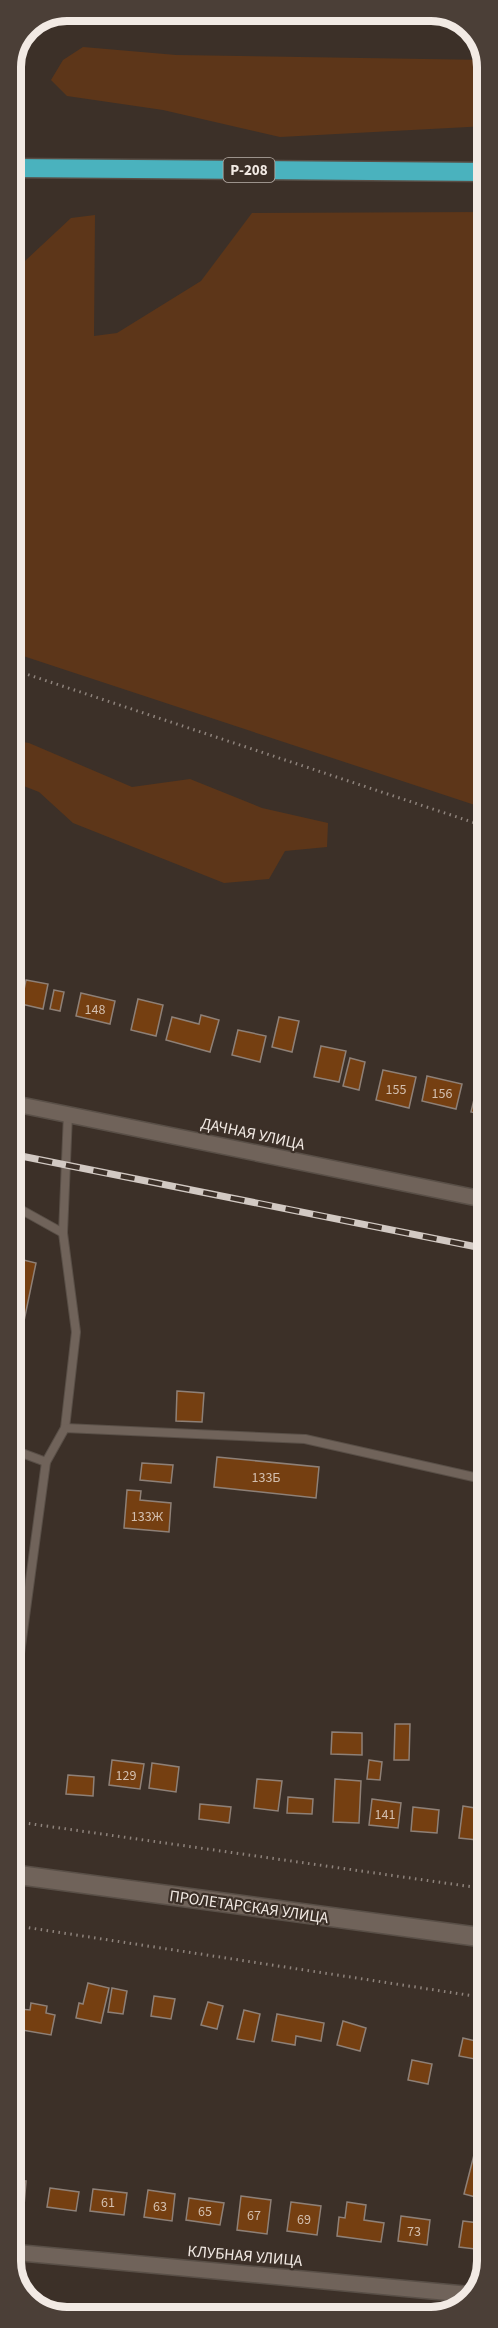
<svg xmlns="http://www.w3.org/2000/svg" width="498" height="2328" viewBox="0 0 498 2328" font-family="'Source Sans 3',sans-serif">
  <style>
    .green { fill: #5d3619 }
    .building { fill: #753f11; stroke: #8e8077; stroke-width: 1.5 }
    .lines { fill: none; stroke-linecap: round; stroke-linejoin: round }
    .lane-casing { stroke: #594f47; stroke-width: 10 }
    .street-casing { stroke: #594f47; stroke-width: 18 }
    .secondary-casing { stroke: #594f47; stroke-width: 21 }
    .highway-casing { stroke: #594f47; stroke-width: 21 }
    .path { stroke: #8e837c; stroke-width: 3; stroke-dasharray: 1.5 4.5; stroke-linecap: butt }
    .lane { stroke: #70635a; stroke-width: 8 }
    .street { stroke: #70635a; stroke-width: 15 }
    .secondary { stroke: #70635a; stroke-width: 18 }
    .highway { stroke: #4ab2be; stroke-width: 18 }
    .rail-casing { stroke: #d2c9c3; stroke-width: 7 }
    .rail { stroke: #3c3028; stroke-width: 4.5; stroke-dasharray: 14; stroke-linecap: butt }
    .labels { text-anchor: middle; stroke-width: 4.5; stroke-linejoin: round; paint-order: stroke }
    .number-label { font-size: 14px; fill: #d3bfaf }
    .shield { fill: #3c3028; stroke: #bbb2ac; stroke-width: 1.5 }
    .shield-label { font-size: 15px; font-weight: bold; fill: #f2eae4 }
    .street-label { font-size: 16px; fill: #f2eae4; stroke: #3c3028 }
    .rim { fill: none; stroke: #f2eae4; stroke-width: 8 }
  </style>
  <rect width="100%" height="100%" fill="#3c3028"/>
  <g class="green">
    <path d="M83,47L176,55L487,60V126L280,137L163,110L67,96L51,80L63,60Z"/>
    <path d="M487,212V809L11,652V274L71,218L95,215L94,336L117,333L201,281L252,213Z"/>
    <path d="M11,740L29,743L132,787L190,779L262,808L328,823L327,847L285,851L269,879L224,883L73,823L39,792L11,781Z"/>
  </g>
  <g class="building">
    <path d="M26,980L48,984L43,1009L21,1004Z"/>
    <path d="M54,990L64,992L60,1011L50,1009Z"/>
    <path d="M81,993L115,1001L110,1024L76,1016Z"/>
    <path d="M138,999L163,1005L156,1036L131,1030Z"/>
    <path d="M201,1015L219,1020L210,1052L166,1040L172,1017L199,1024Z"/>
    <path d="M279,1017L299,1021L292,1052L272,1047Z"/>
    <path d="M238,1030L266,1036L260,1062L232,1055Z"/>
    <path d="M321,1046L346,1051L339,1082L314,1077Z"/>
    <path d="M350,1058L365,1062L359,1090L343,1086Z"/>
    <path d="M383,1070L416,1077L409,1108L376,1100Z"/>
    <path d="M427,1076L462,1084L456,1109L422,1101Z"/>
    <path d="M478,1083L487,1085V1115L471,1112Z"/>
    <path d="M11,1257L36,1263L24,1321L11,1318Z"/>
    <path d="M177,1391L204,1393L202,1422L176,1421Z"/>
    <path d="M217,1457L319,1467L316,1498L214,1487Z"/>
    <path d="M142,1463L173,1465L171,1483L140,1480Z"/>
    <path d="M127,1490L141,1491L140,1500L171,1503L169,1532L124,1528Z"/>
    <path d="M395,1724H410L409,1760H394Z"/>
    <path d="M332,1732L362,1733V1755L331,1754Z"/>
    <path d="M112,1760L144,1764L140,1789L109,1785Z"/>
    <path d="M369,1760L382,1762L380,1780L367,1779Z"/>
    <path d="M152,1763L179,1767L176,1792L149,1788Z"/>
    <path d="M68,1775L94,1777L93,1796L66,1794Z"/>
    <path d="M257,1779L282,1781L278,1811L254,1808Z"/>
    <path d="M335,1779L361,1781L359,1823L333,1822Z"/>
    <path d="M288,1797L313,1799L312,1814L287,1813Z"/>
    <path d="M372,1799L401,1803L398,1828L369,1825Z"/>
    <path d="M200,1804L231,1807L229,1823L199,1819Z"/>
    <path d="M463,1806L487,1810V1841L459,1838Z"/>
    <path d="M413,1807L439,1810L437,1833L411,1831Z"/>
    <path d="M88,1983L109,1988L101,2023L76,2018L79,2003L83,2004Z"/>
    <path d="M112,1988L127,1991L123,2014L108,2012Z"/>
    <path d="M154,1996L175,1999L171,2019L151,2016Z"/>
    <path d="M208,2002L223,2006L217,2029L201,2025Z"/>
    <path d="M31,2003L47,2006L46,2013L55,2015L51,2035L16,2029L20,2009L30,2010Z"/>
    <path d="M244,2010L260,2014L254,2042L237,2039Z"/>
    <path d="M277,2014L324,2023L321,2041L296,2036L295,2045L272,2041Z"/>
    <path d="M343,2021L366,2028L360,2051L337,2045Z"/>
    <path d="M463,2038L484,2043L480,2060L459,2056Z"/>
    <path d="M412,2060L432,2064L428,2084L408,2080Z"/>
    <path d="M474,2155L487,2158V2200L464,2194Z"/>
    <path d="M11,2180L26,2181L24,2206L11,2205Z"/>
    <path d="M50,2188L79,2192L76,2211L47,2207Z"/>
    <path d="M93,2189L127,2193L124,2215L90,2211Z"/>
    <path d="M148,2190L175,2194L172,2221L144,2217Z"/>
    <path d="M241,2196L271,2200L267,2234L237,2230Z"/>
    <path d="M189,2198L224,2203L220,2225L186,2220Z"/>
    <path d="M291,2202L321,2206L317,2235L287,2231Z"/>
    <path d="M347,2202L366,2205L364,2220L384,2223L381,2242L337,2236L339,2217L345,2218Z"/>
    <path d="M401,2216L430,2220L427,2245L398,2241Z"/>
    <path d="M463,2221L487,2224V2247L475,2245V2249L459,2247Z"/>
    <path d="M26,2299L45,2301L44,2310L27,2301Z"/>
    <path d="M70,2306L94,2309L93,2317H69Z"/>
    <path d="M118,2307L150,2310L149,2317H117Z"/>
    <path d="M167,2311L200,2314V2317H166Z"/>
    <path d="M215,2312L244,2315V2317H214Z"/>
  </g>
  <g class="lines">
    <defs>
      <g id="lane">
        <path d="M11,1204L63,1233"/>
        <path d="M65,1428L76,1332L63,1233L68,1114"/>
        <path d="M11,1449L46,1462"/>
        <path d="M11,1720L46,1462L65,1428L305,1439L487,1480"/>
      </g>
      <g id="street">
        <path d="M11,1103L487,1200"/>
        <path d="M11,2252L475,2295"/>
      </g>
      <path id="secondary" d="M11,1874L487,1938"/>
      <path id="highway" d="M11,168L487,172"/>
    </defs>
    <use href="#lane" class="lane-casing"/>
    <use href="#street" class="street-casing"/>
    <use href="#secondary" class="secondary-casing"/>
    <use href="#highway" class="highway-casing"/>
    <g class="path">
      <path d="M11,669L487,827"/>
      <path d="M11,1821L487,1889"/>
      <path d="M11,1925L487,1998"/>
    </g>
    <use href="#lane" class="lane"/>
    <use href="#street" class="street"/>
    <use href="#secondary" class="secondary"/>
    <use href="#highway" class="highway"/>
    <defs>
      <path id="rail" d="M11,1154L487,1249"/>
    </defs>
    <use href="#rail" class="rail-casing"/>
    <use href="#rail" class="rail"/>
  </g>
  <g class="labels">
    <g class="number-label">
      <text x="95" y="1014">148</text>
      <text x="396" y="1094">155</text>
      <text x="442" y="1098">156</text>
      <text x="266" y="1482">133Б</text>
      <text x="147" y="1521">133Ж</text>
      <text x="126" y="1780">129</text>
      <text x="385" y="1819">141</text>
      <text x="108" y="2207">61</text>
      <text x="160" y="2211">63</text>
      <text x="205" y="2216">65</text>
      <text x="254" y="2220">67</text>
      <text x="304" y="2224">69</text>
      <text x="414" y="2236">73</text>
    </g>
    <rect class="shield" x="223.5" y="158" width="51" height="24" rx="4.5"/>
    <g class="shield-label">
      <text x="249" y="175">Р-208</text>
    </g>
    <g class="street-label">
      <text transform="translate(253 1133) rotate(12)" y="6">ДАЧНАЯ УЛИЦА</text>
      <text transform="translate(249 1906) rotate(8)" y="6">ПРОЛЕТАРСКАЯ УЛИЦА</text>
      <text transform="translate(245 2255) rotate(5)" y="6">КЛУБНАЯ УЛИЦА</text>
    </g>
  </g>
  <path d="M0 0H498V2328H0ZM67 21H431A46 46 0 0 1 477 67V2261A46 46 0 0 1 431 2307H67A46 46 0 0 1 21 2261V67A46 46 0 0 1 67 21Z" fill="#4b3f37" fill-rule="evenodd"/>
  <path class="rim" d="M67 21H431A46 46 0 0 1 477 67V2261A46 46 0 0 1 431 2307H67A46 46 0 0 1 21 2261V67A46 46 0 0 1 67 21Z"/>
</svg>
